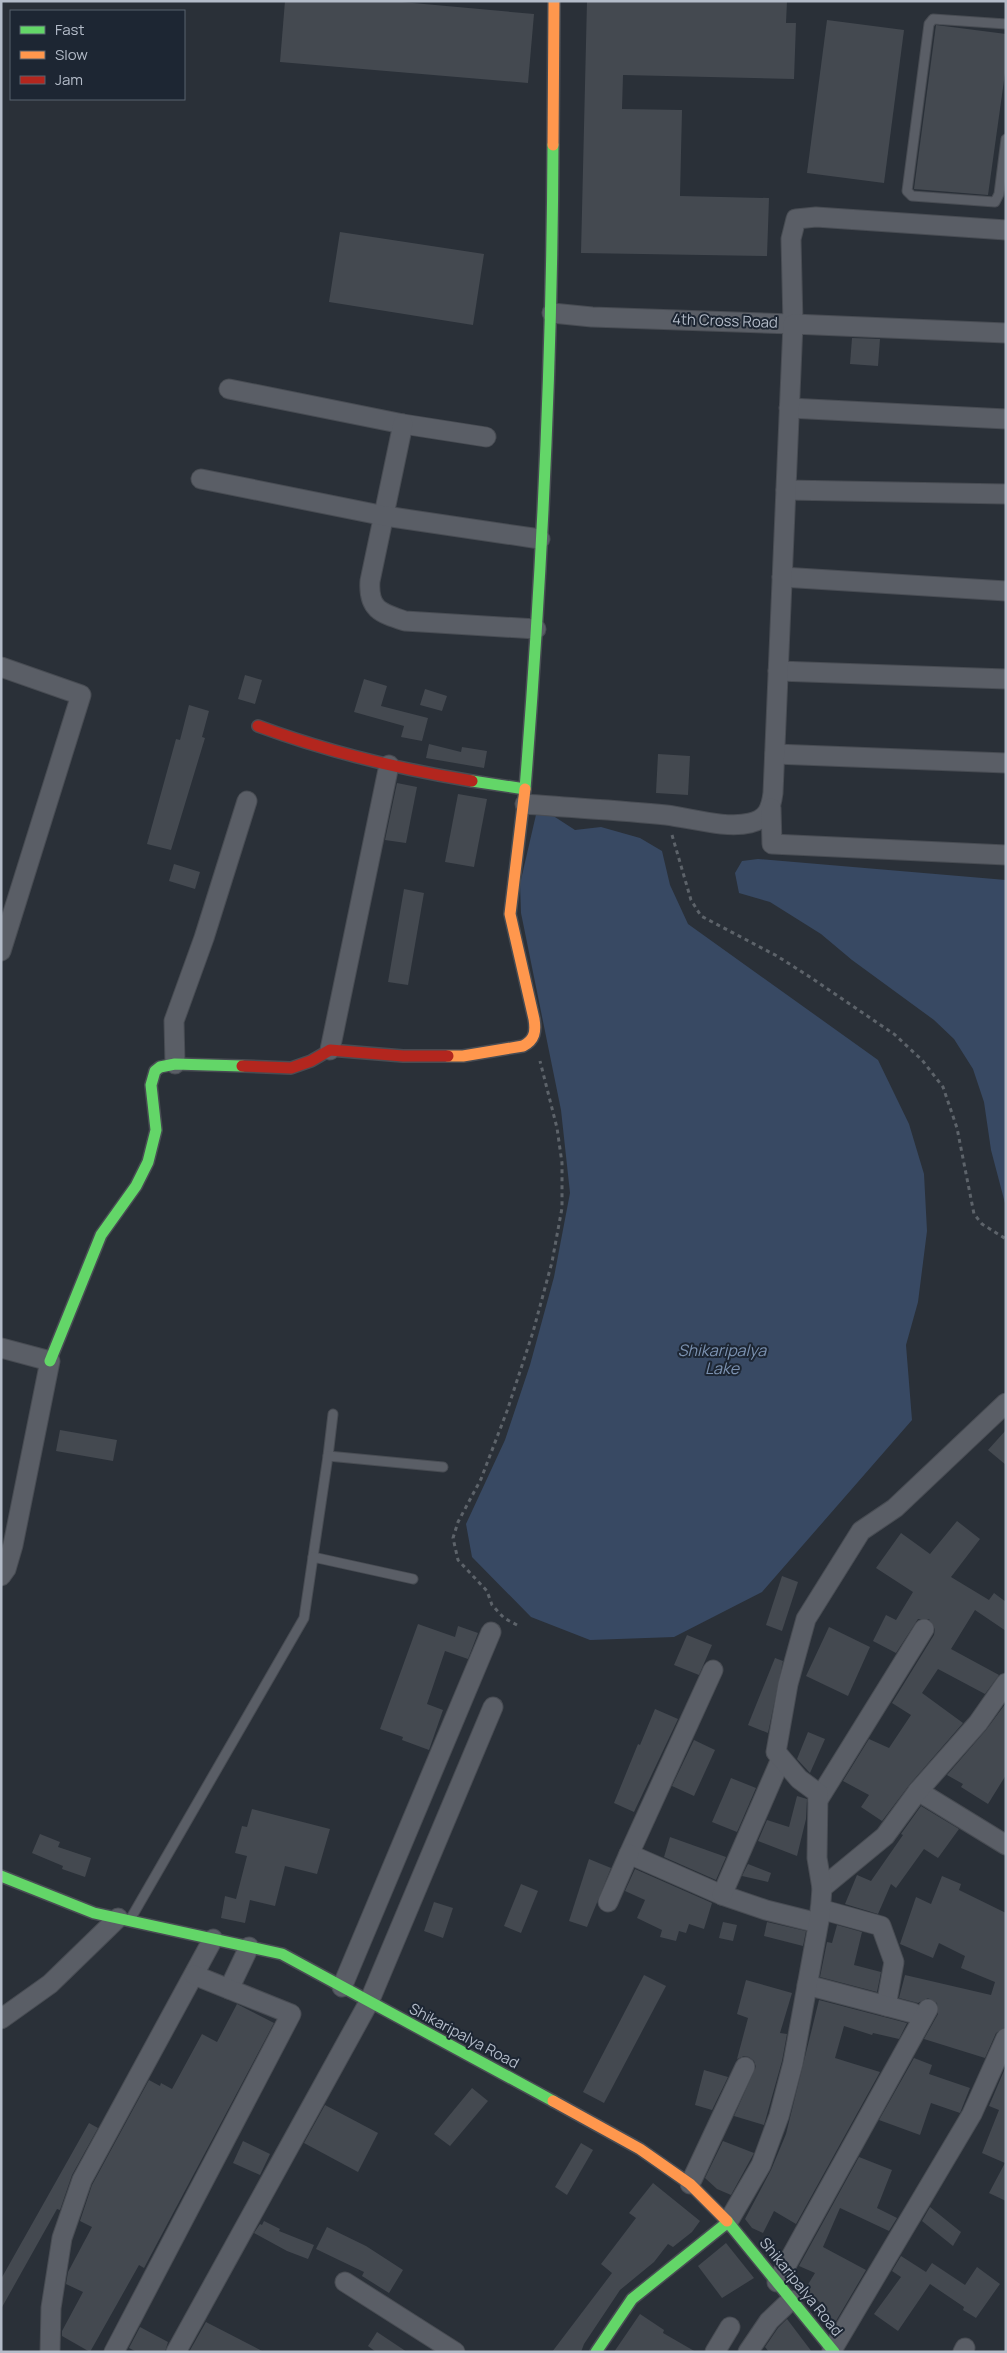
<svg xmlns="http://www.w3.org/2000/svg" width="1007" height="2353" viewBox="0 0 1007 2353" font-family="Manrope,sans-serif">
  <style>
    .water { fill: #384963 }
    .building { fill: #444950 }
    .lines { fill: none; stroke-linecap: round; stroke-linejoin: round }
    .lane-casing { stroke: #484c53; stroke-width: 11 }
    .street-casing { stroke: #484c53; stroke-width: 21 }
    .fast-casing { stroke: #484c53; stroke-width: 14 }
    .slow-casing { stroke: #484c53; stroke-width: 14 }
    .jam-casing { stroke: #484c53; stroke-width: 14 }
    .path { stroke: #5d636a; stroke-width: 3; stroke-dasharray: 4 4; stroke-linecap: butt }
    .lane { stroke: #5a5e66; stroke-width: 9 }
    .street { stroke: #5a5e66; stroke-width: 19 }
    .fast { stroke: #63d668; stroke-width: 11 }
    .slow { stroke: #ff974d; stroke-width: 11 }
    .jam { stroke: #b3261e; stroke-width: 11 }
    .labels { text-anchor: middle; stroke-width: 4; stroke-linejoin: round; paint-order: stroke }
    .street-label { font-size: 15px; fill: #b4bcc9; stroke: #1d2633 }
    .water-label { font-size: 16px; font-style: italic; fill: #7c92b1; stroke: #1d2633 }
  </style>
  <rect width="100%" height="100%" fill="#2a3038"/>
  <g class="water">
    <path d="M538,806L575,830L601,827L640,838L662,851L670,885L688,924L878,1060L909,1124L924,1174L927,1231L918,1302L906,1345L912,1420L762,1592L674,1637L590,1640L531,1617L472,1557L466,1524L505,1440L530,1365L554,1277L570,1193L561,1110L521,913L520,884Z"/>
    <path d="M758,859L1006,880V1207L991,1150L984,1102L973,1069L954,1039L934,1020L852,960L821,934L770,902L739,893L735,873L742,861Z"/>
  </g>
  <g class="building">
    <path d="M285,1H391L534,14L528,83L280,62Z"/>
    <path d="M587,1H787L786,23H796L794,79L623,75L622,109L682,110L680,196L769,198L767,256L581,253Z"/>
    <path d="M827,20L904,30L884,183L807,173Z"/>
    <path d="M936,25L1006,34V66L988,195L914,189Z"/>
    <path d="M340,232L484,254L473,325L329,302Z"/>
    <path d="M852,338L880,339L878,366L850,364Z"/>
    <path d="M245,675L262,680L255,704L238,699Z"/>
    <path d="M364,679L387,686L381,706L428,718L422,741L401,737L404,726L354,712Z"/>
    <path d="M425,689L447,696L442,711L420,705Z"/>
    <path d="M189,705L209,711L202,737L205,738L171,850L147,844L176,739L180,740Z"/>
    <path d="M429,744L461,752L462,747L487,751L484,768L426,758Z"/>
    <path d="M658,754L690,756L688,795L656,793Z"/>
    <path d="M397,783L417,787L406,843L385,840Z"/>
    <path d="M458,794L487,799L474,867L445,862Z"/>
    <path d="M174,864L200,872L195,889L169,881Z"/>
    <path d="M404,889L424,893L408,985L388,982Z"/>
    <path d="M60,1430L117,1440L113,1461L56,1451Z"/>
    <path d="M1006,1430V1465L988,1450Z"/>
    <path d="M957,1521L980,1539L951,1577L989,1600L994,1593L1006,1602V1631L975,1610L951,1649L999,1675L985,1694L938,1669L922,1693L963,1723L910,1784L882,1821L861,1807L869,1795L843,1781L869,1739L889,1748L911,1715L892,1703L934,1635L935,1629L929,1619H918L896,1653L873,1641L886,1615L896,1620L913,1592L876,1568L901,1533L930,1554Z"/>
    <path d="M782,1576L798,1582L782,1631L766,1625Z"/>
    <path d="M418,1624L455,1637L458,1626L478,1633L468,1659L445,1651L427,1704L443,1710L429,1750L402,1740L403,1737L380,1729Z"/>
    <path d="M829,1627L870,1647L848,1696L806,1676Z"/>
    <path d="M687,1635L712,1645L699,1675L674,1665Z"/>
    <path d="M775,1658L783,1661L768,1733L748,1725Z"/>
    <path d="M1006,1703V1775L988,1804L961,1787L963,1784L947,1775L986,1730Z"/>
    <path d="M655,1709L678,1719L634,1812L614,1803L638,1744L640,1745Z"/>
    <path d="M808,1732L825,1739L810,1773L797,1759Z"/>
    <path d="M694,1740L715,1750L694,1796L672,1786Z"/>
    <path d="M731,1778L756,1788L737,1832L712,1822Z"/>
    <path d="M797,1796L807,1799L806,1819L797,1856L758,1841L767,1820L789,1827Z"/>
    <path d="M921,1806L959,1829L938,1858L924,1849L896,1888L891,1884L878,1914L845,1904L857,1875L871,1881L903,1835L901,1834Z"/>
    <path d="M252,1809L330,1829L317,1874L285,1866L275,1906L250,1900L245,1923L221,1918L225,1896L236,1899L247,1856L235,1853L242,1826L247,1827Z"/>
    <path d="M40,1834L60,1842L58,1847L91,1858L85,1877L62,1869L63,1866L32,1853Z"/>
    <path d="M670,1837L726,1857L716,1880L664,1857Z"/>
    <path d="M589,1859L611,1868L587,1927L569,1921Z"/>
    <path d="M748,1864L771,1873L768,1882L742,1876Z"/>
    <path d="M635,1869L712,1903L704,1929L689,1924L686,1933L679,1931L676,1941L660,1937L662,1930L637,1918L645,1900L625,1891Z"/>
    <path d="M942,1876L961,1884L959,1890L1006,1913V2027L996,2033L985,2058L924,2039L938,2014L937,2003L928,1998L918,2003L899,1998L905,1975L991,1995L995,1982L961,1968L965,1956L939,1943L933,1958L900,1944L916,1897L931,1904Z"/>
    <path d="M521,1884L538,1891L521,1933L504,1926Z"/>
    <path d="M434,1902L453,1908L443,1938L424,1931Z"/>
    <path d="M723,1922L737,1925L733,1941L719,1938Z"/>
    <path d="M767,1922L806,1931L803,1946L764,1936Z"/>
    <path d="M837,1925L862,1932L854,1965L881,1972L877,1992L820,1977L827,1942L832,1943Z"/>
    <path d="M644,1975L666,1986L604,2103L583,2092Z"/>
    <path d="M746,1980L792,1993L780,2033L787,2034L782,2061L764,2125L734,2116L756,2067L754,2061L749,2057L744,2056L737,2059L748,2018L737,2014Z"/>
    <path d="M819,2000L907,2023L899,2039L873,2033L872,2035L844,2026L835,2058L880,2072L796,2224L774,2211L763,2233L752,2228L745,2219L771,2170L786,2134Z"/>
    <path d="M237,2004L274,2023L144,2268L139,2265L90,2352L62,2336V2331L83,2292L66,2284L68,2272L92,2227L80,2221L92,2185L149,2080L160,2086L161,2083L172,2089L202,2034L217,2042Z"/>
    <path d="M914,2058L932,2065L929,2074L970,2088L960,2113L931,2103L920,2135L879,2120Z"/>
    <path d="M1006,2066V2201L989,2193L1005,2163L982,2153L999,2110L989,2106Z"/>
    <path d="M704,2070L728,2077L712,2110L695,2105Z"/>
    <path d="M472,2088L488,2101L450,2146L434,2134Z"/>
    <path d="M325,2105L378,2133L358,2172L304,2143Z"/>
    <path d="M89,2123L98,2128L72,2175L60,2210L57,2209L1,2309V2279Z"/>
    <path d="M243,2141L270,2154L260,2175L233,2163Z"/>
    <path d="M723,2141L754,2153L731,2195L717,2189L705,2178Z"/>
    <path d="M581,2143L593,2150L567,2195L555,2187Z"/>
    <path d="M859,2157L892,2170L877,2208L897,2218L889,2231L840,2208L823,2247L866,2270L836,2321L822,2313L817,2308L820,2302L804,2291L815,2273L799,2266Z"/>
    <path d="M653,2183L700,2221L692,2232L673,2247L668,2244L654,2262L620,2290L584,2344L581,2352H552L612,2273L601,2264L636,2218L629,2213Z"/>
    <path d="M930,2207L961,2232L953,2246L922,2221Z"/>
    <path d="M264,2221L280,2229L279,2231L314,2245L308,2259L287,2251L254,2233L260,2224L262,2225Z"/>
    <path d="M327,2227L366,2246L403,2270L389,2293L362,2276L364,2272L316,2249Z"/>
    <path d="M726,2243L754,2278L722,2298L698,2266Z"/>
    <path d="M901,2256L926,2272L932,2263L965,2285L977,2267L1000,2284L976,2318L963,2310L964,2307L930,2284L898,2331L874,2314L901,2277L892,2271Z"/>
    <path d="M640,2314L664,2330L663,2333L696,2352H614Z"/>
    <path d="M787,2319L812,2352H769L765,2347L778,2328Z"/>
    <path d="M206,2322L264,2352H189Z"/>
    <path d="M140,2327L168,2342L165,2352H137L129,2348Z"/>
    <path d="M377,2332L407,2352H376L368,2346Z"/>
  </g>
  <g class="lines">
    <defs>
      <g id="lane">
        <path d="M1006,24L933,19L929,24L907,191L912,196L995,202L999,194L1006,139"/>
        <path d="M328,1456L333,1414"/>
        <path d="M313,1557L328,1456L443,1467"/>
        <path d="M131,1918L304,1618L313,1557L413,1579"/>
      </g>
      <g id="street">
        <path d="M552,313L592,317L793,324L791,239L796,219L816,217L1006,230"/>
        <path d="M229,389L403,424L486,437"/>
        <path d="M789,408L1006,419"/>
        <path d="M403,424L370,581C368,609 380,613 405,621L536,629"/>
        <path d="M201,479L385,516L540,539"/>
        <path d="M786,490L1006,494"/>
        <path d="M782,577L1006,591"/>
        <path d="M1,667L81,695L1,951"/>
        <path d="M778,671L1006,679"/>
        <path d="M775,754L1006,763"/>
        <path d="M525,804C572,808 619,810 666,815C691,818 726,829 750,823C767,819 771,809 773,793L793,324L1006,333"/>
        <path d="M771,808L772,844L1006,855"/>
        <path d="M330,1050L389,765"/>
        <path d="M175,1064L174,1021L204,938L247,801"/>
        <path d="M1,1348L50,1361L13,1545L6,1569L1,1576"/>
        <path d="M713,1670L629,1854L722,1895L766,1910L818,1923"/>
        <path d="M918,1791L1006,1845"/>
        <path d="M818,1800L924,1629"/>
        <path d="M822,1888L885,1836L918,1791L978,1723L1006,1683"/>
        <path d="M722,1895L781,1759"/>
        <path d="M608,1902L629,1854"/>
        <path d="M820,1909L881,1926L894,1962L886,2006"/>
        <path d="M807,1985L913,2013"/>
        <path d="M342,1987L491,1632"/>
        <path d="M229,1989L249,1947"/>
        <path d="M1,2019L50,1984L118,1918"/>
        <path d="M690,2184L745,2067"/>
        <path d="M728,2222L761,2165L779,2116L793,2063L820,1915L822,1888L817,1858L818,1793L799,1779L776,1752L788,1684L806,1619L861,1531L895,1508L1006,1403"/>
        <path d="M345,2282L455,2352"/>
        <path d="M777,2282L928,2009"/>
        <path d="M832,2350L972,2114L1006,2038"/>
        <path d="M50,2352L51,2308L62,2238L82,2180L213,1939"/>
        <path d="M114,2352L291,2014L194,1975"/>
        <path d="M176,2352L369,2002L493,1707"/>
        <path d="M715,2352L730,2327"/>
        <path d="M748,2352L769,2321L791,2300"/>
        <path d="M963,2352L965,2348"/>
      </g>
      <g id="fast">
        <path d="M472,781L525,789C542,575 552,360 553,145"/>
        <path d="M50,1361L101,1235L136,1186L148,1162L156,1130L151,1085L155,1071L160,1067L175,1064L242,1066"/>
        <path d="M1,1876L94,1913L282,1954L553,2101"/>
        <path d="M727,2221L834,2352"/>
        <path d="M596,2352L632,2299L728,2222"/>
      </g>
      <g id="slow">
        <path d="M553,145L554,1"/>
        <path d="M448,1056H463L523,1046C535,1040 536,1031 534,1019L510,914L525,789"/>
        <path d="M553,2101L640,2149L690,2184L727,2221"/>
      </g>
      <g id="jam">
        <path d="M258,726C328,752 399,769 472,781"/>
        <path d="M242,1066L291,1068L311,1061L330,1050L403,1056H448"/>
      </g>
    </defs>
    <use href="#lane" class="lane-casing"/>
    <use href="#street" class="street-casing"/>
    <use href="#fast" class="fast-casing"/>
    <use href="#slow" class="slow-casing"/>
    <use href="#jam" class="jam-casing"/>
    <g class="path">
      <path d="M672,835L691,900L701,916L777,956L813,979L894,1034L922,1060L943,1087L957,1128L974,1214L982,1224L1006,1239"/>
      <path d="M517,1625L504,1618L492,1605L487,1591L458,1560L453,1538L458,1522L481,1479L507,1411L533,1332L552,1262L562,1208V1163L557,1128L540,1061"/>
    </g>
    <use href="#lane" class="lane"/>
    <use href="#street" class="street"/>
    <use href="#fast" class="fast"/>
    <use href="#slow" class="slow"/>
    <use href="#jam" class="jam"/>
  </g>
  <g class="labels">
    <g class="street-label">
      <text transform="translate(725 321) rotate(2)" y="5">4th Cross Road</text>
      <text transform="translate(464 2036) rotate(28)" y="5">Shikaripalya Road</text>
      <text transform="translate(801 2287) rotate(51)" y="5">Shikaripalya Road</text>
    </g>
    <g class="water-label">
      <text x="722" y="1356">Shikaripalya<tspan x="722" dy="18">Lake</tspan></text>
    </g>
  </g>
  <rect width="1007" height="2353" fill="none" stroke="#b4bcc9" stroke-width="5"/>
  <rect x="10" y="10" width="175" height="90" fill="#1d2633" stroke="#59626f"/>
  <rect x="20" y="26" width="25" height="8" fill="#63d668" stroke="#59626f"/>
  <text x="55" y="35" font-size="15" fill="#b4bcc9">Fast</text>
  <rect x="20" y="51" width="25" height="8" fill="#ff974d" stroke="#59626f"/>
  <text x="55" y="60" font-size="15" fill="#b4bcc9">Slow</text>
  <rect x="20" y="76" width="25" height="8" fill="#b3261e" stroke="#59626f"/>
  <text x="55" y="85" font-size="15" fill="#b4bcc9">Jam</text>
</svg>
